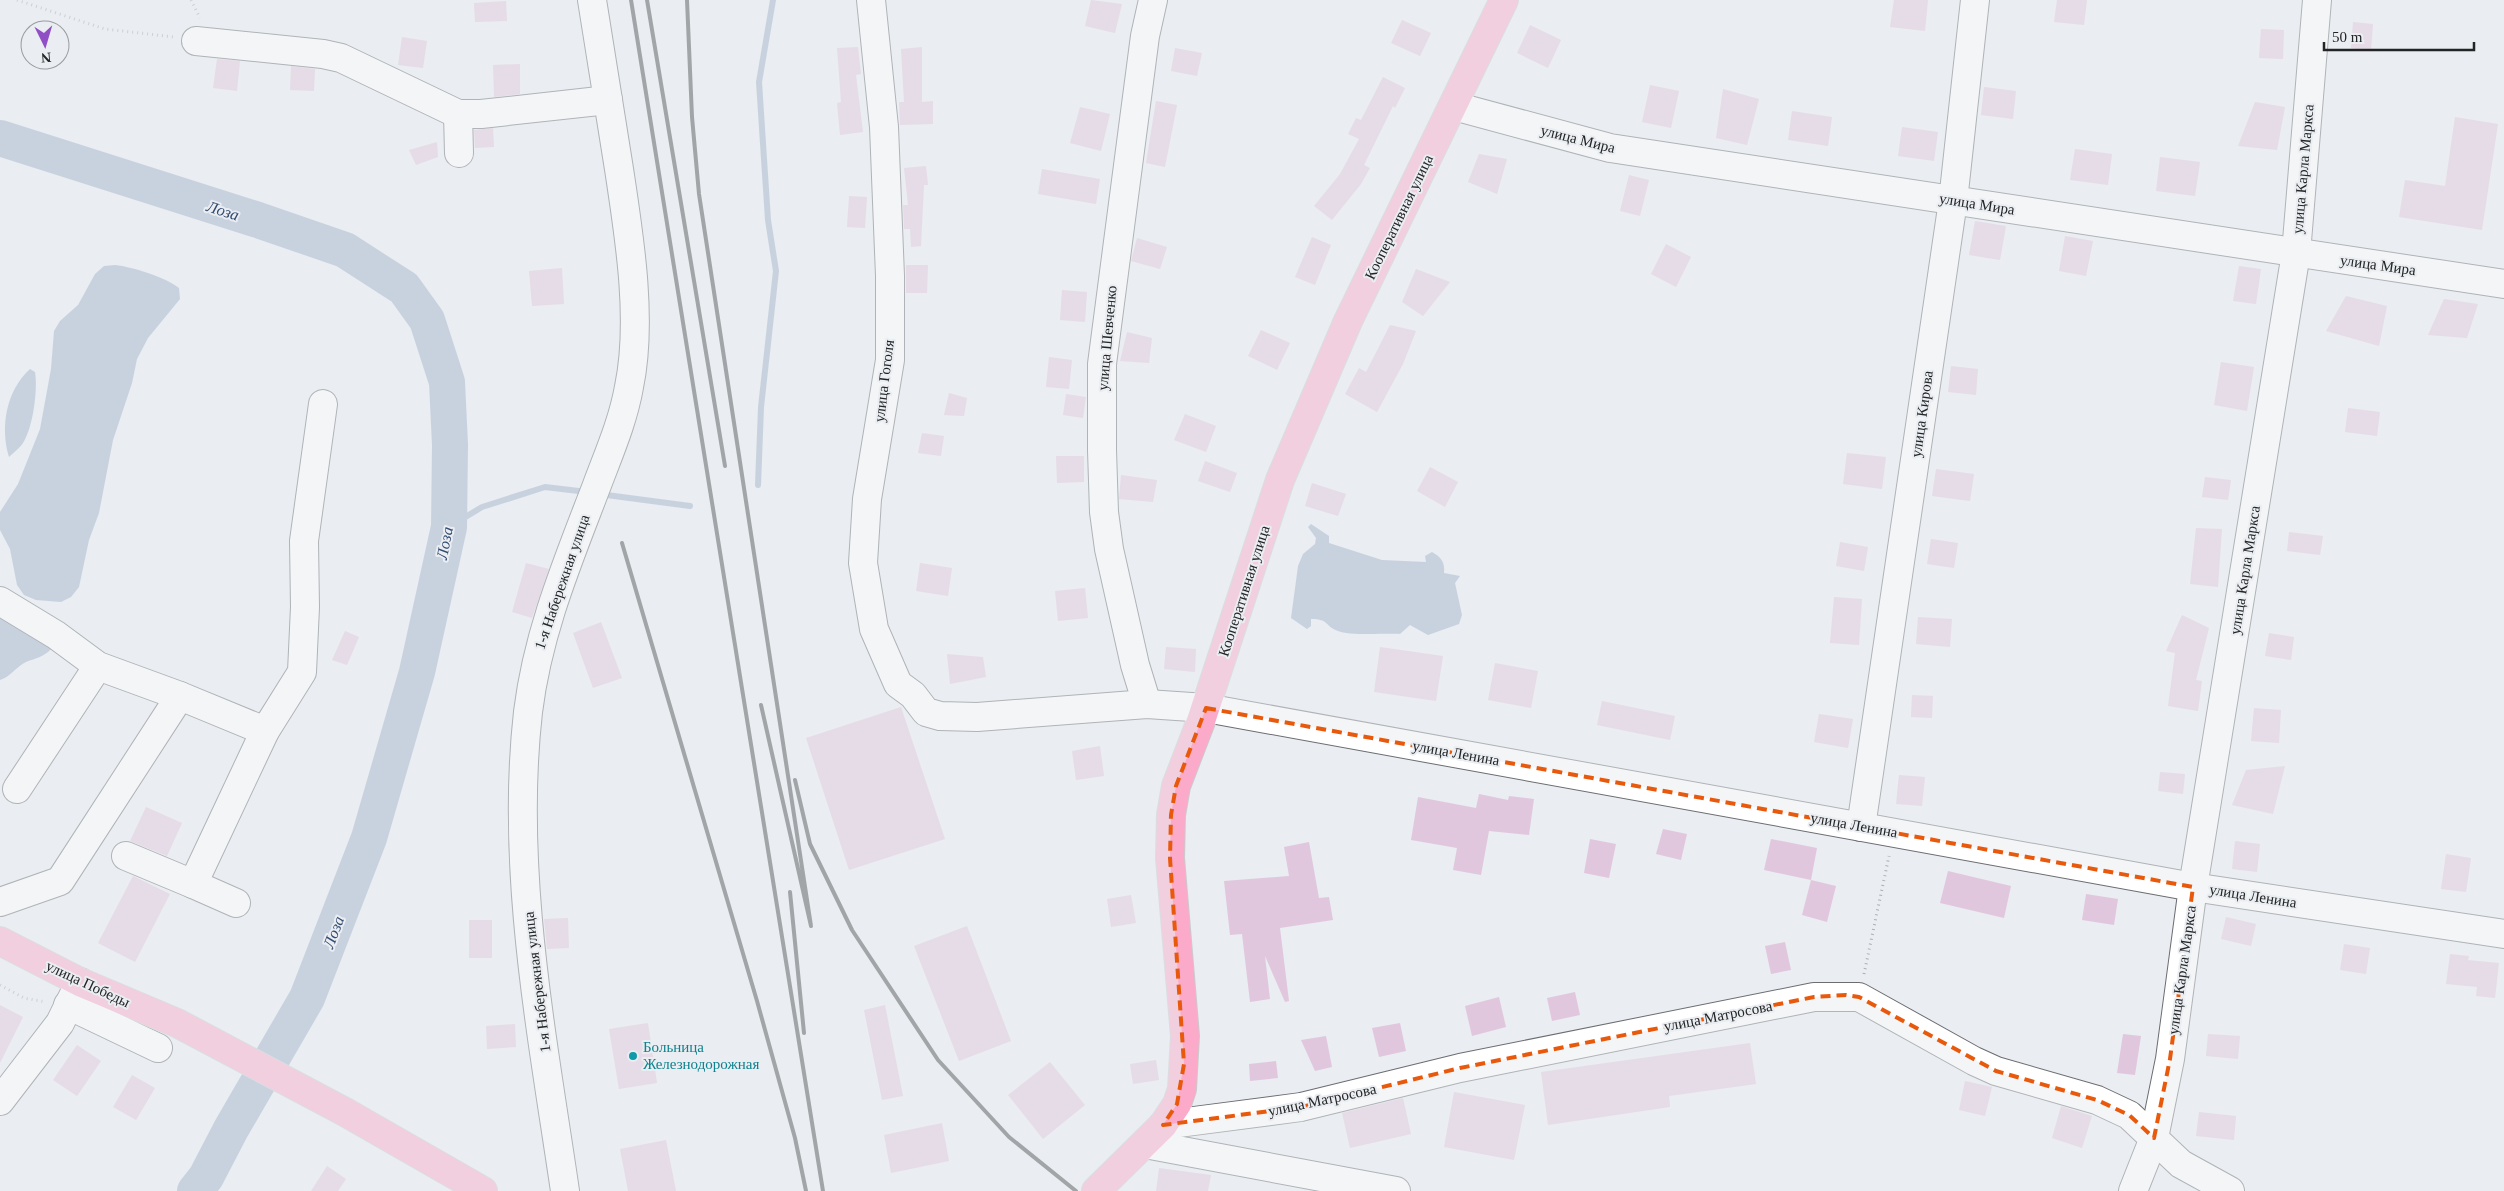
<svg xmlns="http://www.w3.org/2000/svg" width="2504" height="1191" viewBox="0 0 2504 1191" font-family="Georgia,serif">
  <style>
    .water { fill: #a0b1c9 }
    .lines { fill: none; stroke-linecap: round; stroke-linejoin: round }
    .stream { stroke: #a0b1c9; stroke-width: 6 }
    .river { stroke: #a0b1c9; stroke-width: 36 }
    .building { fill: #e1c7dd }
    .minor-casing { stroke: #6b6d71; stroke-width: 30 }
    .major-casing { stroke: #cacacb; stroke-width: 30 }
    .path { stroke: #adafb2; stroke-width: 3; stroke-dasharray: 1 4; stroke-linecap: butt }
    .minor { stroke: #fff; stroke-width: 28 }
    .major { stroke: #fbaaca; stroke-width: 28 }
    .rail { stroke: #4d4f50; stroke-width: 4 }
    .marked { fill: none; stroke: #e8590c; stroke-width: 4; stroke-dasharray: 10 6; stroke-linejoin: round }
    .culture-dot { fill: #0f9aa8; stroke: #eaedf1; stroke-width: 2 }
    .labels { text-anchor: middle; stroke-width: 4; stroke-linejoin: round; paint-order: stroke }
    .street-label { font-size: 15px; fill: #232425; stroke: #eaedf1 }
    .culture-label { font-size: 15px; fill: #0d838f; stroke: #eaedf1; text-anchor: start }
    .water-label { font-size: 16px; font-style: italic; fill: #324b71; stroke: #eaedf1 }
  </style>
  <rect width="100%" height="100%" fill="#eaedf1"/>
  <g class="water">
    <path d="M115,265C133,267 165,277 179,288L180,299L148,338L137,359L132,383L113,440L99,513L89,540L79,587L71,597L61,602L36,600L24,595L17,585L10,549L0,530V512L18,484L40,429L51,369L54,331L60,321L78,305L95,274L104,266Z"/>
    <path d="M30,369L35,372C38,389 33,428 23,443C20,448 14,452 9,457C0,427 6,391 30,369Z"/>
    <path d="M1311,524L1329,536V543L1382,560L1426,562L1425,556L1432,552C1441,557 1445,562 1444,573L1460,576L1455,583L1462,615L1459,624L1428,635L1410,625L1400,634C1386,633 1349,636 1338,631C1324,626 1330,619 1311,619V626L1307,629L1291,618L1298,566L1303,554L1315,544L1316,538L1308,527Z"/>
    <path d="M0,617L48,642L51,649C44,657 36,658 26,662C16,667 10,677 0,680Z"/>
  </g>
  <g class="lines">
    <g class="stream">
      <path d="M758,485L761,407L776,271L768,220L759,82L773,0"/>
      <path d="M599,494L690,506"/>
      <path d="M449,527L482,507L545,487L587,492"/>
    </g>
    <path class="river" d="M0,138L258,220L345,250L404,288L427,320L447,382L450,445L449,527L417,672L369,838L307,998L231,1129L206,1177L195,1191"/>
  </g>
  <g class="building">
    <path d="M1091,0L1122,4L1115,33L1085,26Z"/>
    <path d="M1894,0H1928L1925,31L1890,27Z"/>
    <path d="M2057,0H2087L2084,25L2054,22Z"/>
    <path d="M506,1L507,21L475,22L474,3Z"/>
    <path d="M1402,20L1431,33L1420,56L1391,43Z"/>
    <path d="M2353,22L2373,24L2371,51L2351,48Z"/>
    <path d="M1530,25L1561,40L1548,68L1517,53Z"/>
    <path d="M2261,29L2284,30L2283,59L2259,58Z"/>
    <path d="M402,37L427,41L423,68L398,65Z"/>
    <path d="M858,47L861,74L856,75L863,132L840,135L837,103L841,102L837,48Z"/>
    <path d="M922,47V102L933,101V124L900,125L899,102H904L901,49Z"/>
    <path d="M1175,48L1202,53L1197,76L1171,71Z"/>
    <path d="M217,59L240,61L237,91L213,88Z"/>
    <path d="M520,64V94L494,97L493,65Z"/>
    <path d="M291,66L315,69L314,91L290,90Z"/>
    <path d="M1383,77L1405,88L1395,108L1393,106L1364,165L1370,168L1361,184L1332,220L1314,206L1340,174L1359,139L1348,134L1356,118L1361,120Z"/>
    <path d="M1650,85L1679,91L1671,128L1642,122Z"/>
    <path d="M1984,87L2016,91L2013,119L1981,115Z"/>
    <path d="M1723,89L1759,99L1747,145L1716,138Z"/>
    <path d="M1156,101L1177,105L1165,167L1146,163Z"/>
    <path d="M2255,102L2285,107L2277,150L2238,146Z"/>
    <path d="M1080,107L1110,114L1101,151L1070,143Z"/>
    <path d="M1792,111L1832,117L1828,146L1788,140Z"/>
    <path d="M2455,117L2498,124L2482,230L2399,217L2405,180L2445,186Z"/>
    <path d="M1902,127L1938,132L1934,161L1898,156Z"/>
    <path d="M493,128L494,147L475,148L474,130Z"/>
    <path d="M437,142L438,157L416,165L409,150Z"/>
    <path d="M2075,149L2112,154L2108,185L2070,180Z"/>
    <path d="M1479,154L1507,159L1497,194L1468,182Z"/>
    <path d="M2160,157L2200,162L2195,196L2156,191Z"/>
    <path d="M926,166L928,185H924L921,246L911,247L910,229H904L903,205H908L904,168Z"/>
    <path d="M1042,169L1100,179L1096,204L1038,194Z"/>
    <path d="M1629,175L1649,180L1640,216L1620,211Z"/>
    <path d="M849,196L867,197L865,228L847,227Z"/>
    <path d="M1975,221L2006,226L2000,260L1969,255Z"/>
    <path d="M2065,236L2093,241L2086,276L2059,271Z"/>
    <path d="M1312,237L1331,245L1315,285L1295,277Z"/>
    <path d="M1137,238L1167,247L1160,269L1131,261Z"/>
    <path d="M1666,244L1691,257L1676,287L1651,274Z"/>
    <path d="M906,265H928L927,293H906Z"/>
    <path d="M2239,266L2261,269L2256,304L2233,301Z"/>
    <path d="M562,268L564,304L532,306L529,271Z"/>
    <path d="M1416,269L1450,282L1423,316L1402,302Z"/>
    <path d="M1062,290L1087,292L1085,322L1060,320Z"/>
    <path d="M2346,296L2387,306L2379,346L2326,331Z"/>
    <path d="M2444,299L2478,304L2467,338L2428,335Z"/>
    <path d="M1390,325L1416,331L1403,364L1377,412L1345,394L1359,368L1366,372Z"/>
    <path d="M1261,330L1290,343L1277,370L1248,356Z"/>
    <path d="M1127,332L1152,338L1149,363L1120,361Z"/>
    <path d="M1049,357L1072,360L1069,389L1046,387Z"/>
    <path d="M2221,362L2254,367L2247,411L2214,405Z"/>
    <path d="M1951,366L1978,369L1976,395L1948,392Z"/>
    <path d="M949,393L967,398L964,416L944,415Z"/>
    <path d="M1066,394L1086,397L1083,418L1063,415Z"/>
    <path d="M2348,408L2380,412L2377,436L2345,432Z"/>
    <path d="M1185,414L1216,426L1206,452L1174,440Z"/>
    <path d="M922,433L944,436L941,456L918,453Z"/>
    <path d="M1847,453L1886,457L1882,489L1843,484Z"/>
    <path d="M1056,456H1084V482L1057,483Z"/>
    <path d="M1205,461L1237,473L1230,492L1198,481Z"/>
    <path d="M1430,467L1458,482L1445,507L1417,491Z"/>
    <path d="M1936,469L1974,474L1970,501L1932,496Z"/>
    <path d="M1121,475L1157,480L1153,502L1119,499Z"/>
    <path d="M2205,477L2231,480L2228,500L2202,497Z"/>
    <path d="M1312,483L1346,494L1338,516L1305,506Z"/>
    <path d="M2196,528L2222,529L2218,587L2190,584Z"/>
    <path d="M2289,532L2323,536L2320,555L2287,551Z"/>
    <path d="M1931,539L1958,543L1954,568L1927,564Z"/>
    <path d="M1840,542L1868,547L1864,571L1836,566Z"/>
    <path d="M526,563L549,569L532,618L512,612Z"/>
    <path d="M920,563L952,568L948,596L916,591Z"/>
    <path d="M1085,588L1088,618L1058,621L1055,591Z"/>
    <path d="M1834,597L1862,599L1859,645L1830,643Z"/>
    <path d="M2182,615L2209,628L2196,680L2202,681L2198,711L2168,706L2175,653L2166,651Z"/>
    <path d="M1918,617L1952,619L1950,647L1916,644Z"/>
    <path d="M601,622L622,678L593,688L573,633Z"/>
    <path d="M345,631L359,637L347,665L332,660Z"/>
    <path d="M2269,633L2294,637L2291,660L2265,656Z"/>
    <path d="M1166,647L1196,649L1195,672L1164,669Z"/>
    <path d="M1380,647L1443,656L1436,701L1374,692Z"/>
    <path d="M947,654L983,657L986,677L950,684Z"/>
    <path d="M1495,663L1538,671L1531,708L1488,700Z"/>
    <path d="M1912,695L1933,696L1932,718L1911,717Z"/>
    <path d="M1602,701L1675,716L1670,740L1597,725Z"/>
    <path d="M901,707L945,839L849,870L806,738Z"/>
    <path d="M2254,708L2281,710L2279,743L2251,741Z"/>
    <path d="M1819,714L1853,719L1848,748L1814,742Z"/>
    <path d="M1100,746L1104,776L1076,780L1072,751Z"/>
    <path d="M2285,766L2273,814L2232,805L2246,770Z"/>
    <path d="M2160,772L2185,774L2183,794L2158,791Z"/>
    <path d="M1899,775L1925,777L1922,806L1896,804Z"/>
    <path d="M1479,794L1508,800L1509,796L1534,799L1529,835L1489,831L1481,875L1453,870L1457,848L1411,840L1418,797L1476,808Z"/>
    <path d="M146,807L182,823L167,856L130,841Z"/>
    <path d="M1663,829L1687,834L1681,860L1656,854Z"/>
    <path d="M1590,839L1616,844L1609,878L1584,873Z"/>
    <path d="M1771,839L1817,848L1811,880L1764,870Z"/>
    <path d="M2235,841L2260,844L2257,872L2232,869Z"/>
    <path d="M1309,842L1319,898L1329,897L1333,920L1280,928L1289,1001L1285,1002L1265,956L1270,999L1250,1002L1242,934L1230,935L1224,881L1289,876L1284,847Z"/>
    <path d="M2446,854L2471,858L2466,892L2441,889Z"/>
    <path d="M1948,871L2011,886L2004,918L1940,903Z"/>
    <path d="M133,876L170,894L135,962L98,943Z"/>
    <path d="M1811,880L1836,886L1827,922L1802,915Z"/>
    <path d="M2086,894L2118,899L2114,925L2082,920Z"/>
    <path d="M1131,895L1136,923L1111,927L1107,899Z"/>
    <path d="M2226,917L2256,924L2251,946L2221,939Z"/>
    <path d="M568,918L569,948L547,949L544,919Z"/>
    <rect x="469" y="920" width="23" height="38"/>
    <path d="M967,926L1011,1041L959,1061L914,946Z"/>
    <path d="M1785,942L1791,970L1771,974L1765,946Z"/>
    <path d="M2344,944L2370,948L2366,974L2340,970Z"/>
    <path d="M2450,954L2469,956L2468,960L2499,963L2495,998L2476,996L2477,987L2446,984Z"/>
    <path d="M1575,992L1580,1015L1552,1021L1547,998Z"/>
    <path d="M1499,997L1506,1027L1472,1036L1465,1006Z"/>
    <path d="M0,1005L23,1017L0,1063Z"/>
    <path d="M885,1005L903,1096L882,1100L864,1010Z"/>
    <path d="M648,1023L657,1083L619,1089L609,1029Z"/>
    <path d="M1400,1023L1406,1051L1379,1057L1372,1028Z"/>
    <path d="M515,1024L516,1047L487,1049L486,1026Z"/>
    <path d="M2123,1034L2141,1036L2135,1075L2117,1073Z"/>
    <path d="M2208,1034L2240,1036L2238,1059L2206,1056Z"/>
    <path d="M1326,1036L1332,1067L1315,1071L1301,1040Z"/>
    <path d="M1750,1043L1756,1084L1669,1096L1670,1107L1548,1125L1541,1072Z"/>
    <path d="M77,1045L101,1061L77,1096L53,1080Z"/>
    <path d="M1156,1060L1159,1080L1133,1084L1130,1064Z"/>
    <path d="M1276,1061L1278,1078L1250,1081L1249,1064Z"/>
    <path d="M1050,1062L1085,1105L1043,1139L1008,1095Z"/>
    <path d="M132,1075L155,1088L136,1120L113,1107Z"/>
    <path d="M1965,1081L1992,1087L1985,1116L1959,1110Z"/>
    <path d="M1454,1092L1525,1105L1514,1160L1444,1147Z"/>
    <path d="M1403,1098L1411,1134L1350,1148L1342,1113Z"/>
    <path d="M2061,1106L2092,1116L2082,1148L2052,1138Z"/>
    <path d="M2199,1112L2236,1116L2234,1140L2196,1136Z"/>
    <path d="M942,1123L949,1161L891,1173L884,1135Z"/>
    <path d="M666,1140L676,1191H628L620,1149Z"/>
    <path d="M327,1166L346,1179L338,1191H311Z"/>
    <path d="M1159,1168L1211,1175L1208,1191H1156Z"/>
  </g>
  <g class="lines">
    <defs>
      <g id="minor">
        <path d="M871,0L884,127L890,276V360L867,499L863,563L874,629L898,684L913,695L926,712L940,716L977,717L1147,704L1206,708L2193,887L2504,934"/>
        <path d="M196,41L323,54L341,58L458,114H481L608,100"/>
        <path d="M1454,106L1610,148L2504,284"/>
        <path d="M458,114L459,153"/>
        <path d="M0,601L56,635L98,666L180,696"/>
        <path d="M1147,704L1135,665L1109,549L1104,512L1102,450V364L1145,36L1153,0"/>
        <path d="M17,789L98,666"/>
        <path d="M1861,827L1953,201L1975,0"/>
        <path d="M126,856L193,884"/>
        <path d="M0,902L60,881L180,696L265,731"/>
        <path d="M236,903L193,884L265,731L302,672L305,607L304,541L323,404"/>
        <path d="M68,1005L158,1048"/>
        <path d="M0,1101L60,1023L80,982"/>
        <path d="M1163,1125L1301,1107L1460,1068L1814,997H1859L1974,1061L1996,1071L2097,1100L2129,1115L2181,1164L2230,1191"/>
        <path d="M1145,1144L1396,1191"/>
        <path d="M565,1191C542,1034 510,871 528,712C538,631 568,561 597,485C609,453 623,421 629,387C643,320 629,235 619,169C610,112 601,56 592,0"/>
        <path d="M2133,1191L2154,1138L2170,1059L2193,887L2296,253L2317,0"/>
      </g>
      <g id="major">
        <path d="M0,941L80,982L177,1023L345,1112L483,1191"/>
        <path d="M1096,1191L1163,1125L1177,1104L1182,1089L1185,1036L1170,858L1171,815L1176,786L1201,721L1280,480L1348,321L1504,0"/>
      </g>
    </defs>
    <use href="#minor" class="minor-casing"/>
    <use href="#major" class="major-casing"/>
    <g class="path">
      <path d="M17,0L105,29L174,37"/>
      <path d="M191,0L200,18"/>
      <path d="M1864,974L1889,856"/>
      <path d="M0,985L24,998L46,1002"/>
    </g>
    <use href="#minor" class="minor"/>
    <use href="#major" class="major"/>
    <g class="rail">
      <path d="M631,0L823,1191"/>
      <path d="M647,0L725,466"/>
      <path d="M687,0L692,117L699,194L811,926L761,705"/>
      <path d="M622,543L757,1001L795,1138L806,1191"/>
      <path d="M795,780L810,844L852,930L938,1060L1009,1137L1076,1191"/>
      <path d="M790,892L804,1033"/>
    </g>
  </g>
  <path d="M0 0H2504V1191H0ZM1206,708L2193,887L2170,1059L2154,1138L2129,1115L2097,1100L1996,1071L1859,997L1846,995L1814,997L1460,1068L1301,1107L1163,1125L1177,1104L1184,1064L1170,858L1171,815L1176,786Z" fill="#eaedf1" fill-opacity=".55" fill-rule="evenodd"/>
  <path class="marked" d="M1206,708L2193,887L2170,1059L2154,1138L2129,1115L2097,1100L1996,1071L1859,997L1846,995L1814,997L1460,1068L1301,1107L1163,1125L1177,1104L1184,1064L1170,858L1171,815L1176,786Z"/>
  <circle class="culture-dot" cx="633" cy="1056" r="5"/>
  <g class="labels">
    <g class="street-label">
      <text transform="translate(1578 139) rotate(14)" y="5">улица Мира</text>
      <text transform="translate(2303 169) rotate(-85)" y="5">улица Карла Маркса</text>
      <text transform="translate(1977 204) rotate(9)" y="5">улица Мира</text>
      <text transform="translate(1399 217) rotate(-64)" y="5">Кооперативная улица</text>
      <text transform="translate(2378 265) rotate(8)" y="5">улица Мира</text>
      <text transform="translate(1107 338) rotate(-85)" y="5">улица Шевченко</text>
      <text transform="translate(884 381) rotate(-83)" y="5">улица Гоголя</text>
      <text transform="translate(1922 414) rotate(-82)" y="5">улица Кирова</text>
      <text transform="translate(2245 570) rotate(-81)" y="5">улица Карла Маркса</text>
      <text transform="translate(562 582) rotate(-71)" y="5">1-я Набережная улица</text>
      <text transform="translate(1244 591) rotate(-72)" y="5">Кооперативная улица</text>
      <text transform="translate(1456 753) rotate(10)" y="5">улица Ленина</text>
      <text transform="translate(1854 825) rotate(10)" y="5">улица Ленина</text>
      <text transform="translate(2253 896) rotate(9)" y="5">улица Ленина</text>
      <text transform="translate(2182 970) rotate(-82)" y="5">улица Карла Маркса</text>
      <text transform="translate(537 982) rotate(-97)" y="5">1-я Набережная улица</text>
      <text transform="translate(88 984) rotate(25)" y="5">улица Победы</text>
      <text transform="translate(1718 1016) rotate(-11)" y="5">улица Матросова</text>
      <text transform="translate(1322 1100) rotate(-12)" y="5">улица Матросова</text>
    </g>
    <g class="culture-label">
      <text x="643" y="1052">Больница<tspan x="643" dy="17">Железнодорожная</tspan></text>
    </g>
    <g class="water-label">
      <text transform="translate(223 210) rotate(18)" y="6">Лоза</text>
      <text transform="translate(444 543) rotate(-79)" y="6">Лоза</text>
      <text transform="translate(333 932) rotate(-69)" y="6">Лоза</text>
    </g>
  </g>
  <g transform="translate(45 45) rotate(175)"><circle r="24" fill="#eaedf1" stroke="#9a9d9f"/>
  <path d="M0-4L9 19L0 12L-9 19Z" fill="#904fc4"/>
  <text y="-8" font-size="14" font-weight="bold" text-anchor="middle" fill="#232425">N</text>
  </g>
  <path d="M2324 42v8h150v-8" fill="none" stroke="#232425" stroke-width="2.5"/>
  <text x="2332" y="42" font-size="15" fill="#232425" stroke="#eaedf1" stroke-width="4" paint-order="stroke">50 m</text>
</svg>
